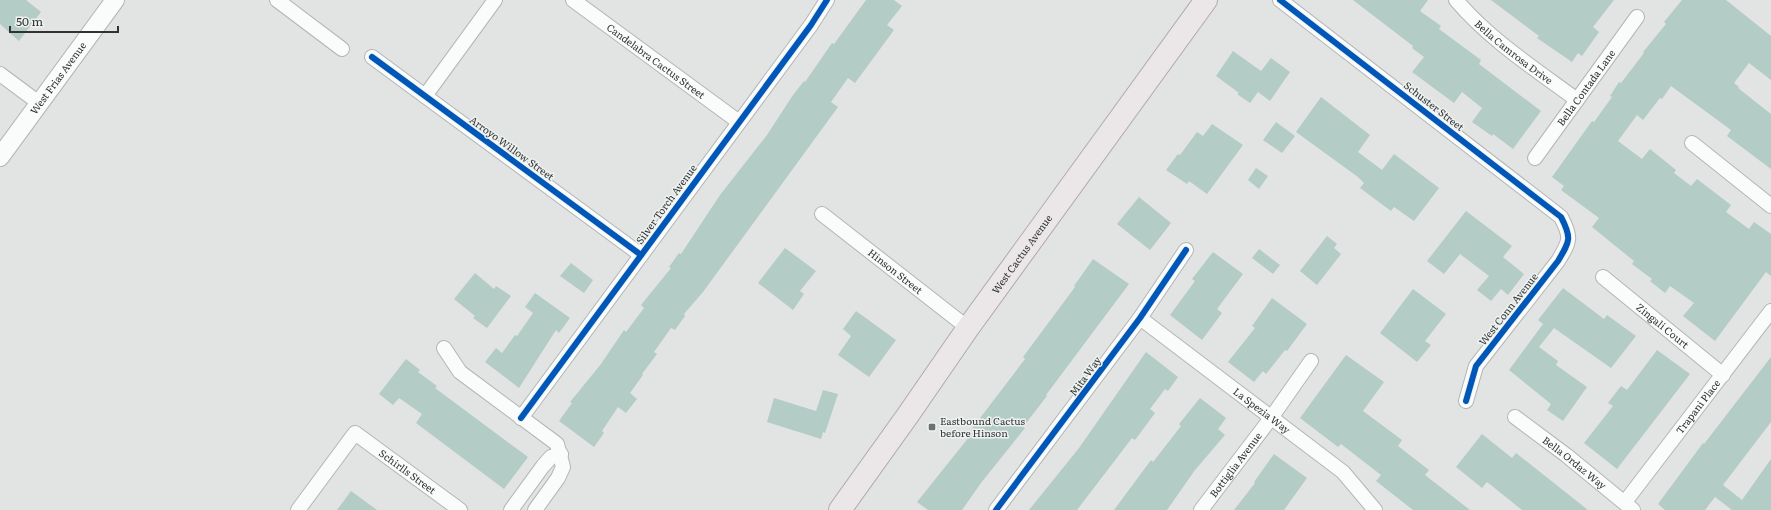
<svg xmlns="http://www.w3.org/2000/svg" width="1771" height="510" viewBox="0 0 1771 510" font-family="Literata,serif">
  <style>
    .building { fill: #b4ccc6 }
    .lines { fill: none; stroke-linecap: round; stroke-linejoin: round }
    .minor-casing { stroke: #b3b6b5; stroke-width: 16 }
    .tertiary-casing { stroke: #b3b6b5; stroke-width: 20 }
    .primary-casing { stroke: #b0a8ab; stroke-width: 24 }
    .minor { stroke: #fafbfb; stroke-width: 14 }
    .tertiary { stroke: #fafbfb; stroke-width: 18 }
    .primary { stroke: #ebe7e8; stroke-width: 22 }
    .cycleway-casing { stroke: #edf2f1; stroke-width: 8 }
    .cycleway { stroke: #0057b8; stroke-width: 6 }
    .poi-dot { fill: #6f7171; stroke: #edf2f1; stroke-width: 1.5 }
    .labels { text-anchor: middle; stroke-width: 3; stroke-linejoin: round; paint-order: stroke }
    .street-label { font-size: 10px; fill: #313333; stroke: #edf2f1 }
    .poi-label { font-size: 10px; fill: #313333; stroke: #edf2f1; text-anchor: start }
  </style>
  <rect width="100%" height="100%" fill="#e1e4e3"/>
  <g class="building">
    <path d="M0,0H26L41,12L19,41L0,24Z"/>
    <path d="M866,0H894L902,6L887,25L894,30L855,83L848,78L831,102L838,107L703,292L684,314L685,316L675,330L671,328L654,352L657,354L642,374L643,375L630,393L637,399L626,413L618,407L602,431L604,433L594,447L559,421L572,403L570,402L601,364L624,330L626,332L644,308L641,305L671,268L669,267L679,253L681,254L720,195L767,135L793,95L804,81L805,82L832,43L834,44Z"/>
    <path d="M1353,0H1428L1420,11L1441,26L1439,29L1481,60L1479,64L1541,111L1513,149L1493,134L1492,136L1472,122L1482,108L1462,92L1454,103L1412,72L1424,57L1412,48L1413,46Z"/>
    <path d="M1491,0H1614L1593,27L1599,32L1582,56L1578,53L1572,62L1537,38L1539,36Z"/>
    <path d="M1682,0H1726L1771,36V80L1749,63L1734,83L1739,87L1738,88L1771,114V169L1727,136L1731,130L1671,86L1662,99L1660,98L1643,120L1637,115L1618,141L1642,159L1650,149L1676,170L1674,173L1691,186L1697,179L1731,205L1726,212L1749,229L1754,222L1771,234V276L1766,272L1715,341L1683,316L1694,303L1670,286L1665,293L1650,281L1652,279L1632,264L1634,261L1592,227L1599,218L1561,190L1564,186L1552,177L1592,121L1594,122L1612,97L1610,96L1619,82L1621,83L1644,53L1643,52L1666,24L1664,22Z"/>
    <path d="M1233,51L1261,71L1271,58L1290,72L1270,101L1258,92L1250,103L1237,94L1239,93L1216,76Z"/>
    <path d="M1321,97L1370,135L1358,152L1382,170L1394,154L1439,188L1414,221L1394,207L1391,211L1360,188L1364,183L1358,177L1296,132Z"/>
    <path d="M1276,122L1295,136L1282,153L1263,140Z"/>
    <path d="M1212,124L1243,145L1207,194L1189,181L1187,184L1166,170L1178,154L1180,155L1197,132L1203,136Z"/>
    <path d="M1256,168L1268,176L1259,189L1248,180Z"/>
    <path d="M1139,197L1171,223L1150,250L1117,224Z"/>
    <path d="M1466,211L1512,246L1503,257L1524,274L1508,295L1501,289L1491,301L1477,290L1489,276L1460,254L1444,274L1427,261Z"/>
    <path d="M1327,236L1337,244L1334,248L1341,254L1317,285L1300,271Z"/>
    <path d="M785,248L816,271L800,291L804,294L793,310L758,283Z"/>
    <path d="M1259,249L1280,265L1273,274L1252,258Z"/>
    <path d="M1213,252L1243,274L1217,309L1222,313L1202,340L1170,315L1195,281L1192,279Z"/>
    <path d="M1093,259L1129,284L1046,395L1047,396L1023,427L1025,428L981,483L962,510H928L917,502L973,432L971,430L1025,359L1023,357L1075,287L1074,286Z"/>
    <path d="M571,263L593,280L584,293L560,276Z"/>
    <path d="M475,273L494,289L496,286L511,296L487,328L473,318L475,316L454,299Z"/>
    <path d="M1563,288L1604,319L1607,315L1636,336L1611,368L1554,328L1539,347L1558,361L1556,365L1587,387L1563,421L1547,410L1551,404L1509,370L1543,324L1538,320Z"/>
    <path d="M1413,289L1446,314L1425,341L1431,345L1417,362L1380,333Z"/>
    <path d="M535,293L570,318L559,333L556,330L519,388L485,362L496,348L502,353L515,335L517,336L533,313L525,307Z"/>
    <path d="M1272,298L1307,324L1287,351L1285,350L1266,374L1263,371L1254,382L1228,362L1255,328L1252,326Z"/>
    <path d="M856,311L896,340L869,377L838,355L851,336L843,329Z"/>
    <path d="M1657,350L1690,374L1617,469L1584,443L1613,406L1608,403L1621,386L1627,390Z"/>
    <path d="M1146,352L1178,377L1168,391L1165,389L1150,409L1155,413L1135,440L1132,438L1077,510H1029L1079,448Z"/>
    <path d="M1346,355L1384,382L1363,411L1402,440L1398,446L1429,470L1425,475L1470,510H1413L1376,481L1381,475L1341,444L1338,447L1300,418Z"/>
    <path d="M1771,357V422L1723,485L1742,500L1771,459V510H1732L1715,497L1705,510H1665L1658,504L1703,443L1704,444Z"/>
    <path d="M406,359L420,370L418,372L437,386L435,388L528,457L504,489L416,423L422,414L399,398L393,405L379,394Z"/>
    <path d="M823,390L838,394L825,433L823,432L821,439L767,422L774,398L816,411Z"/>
    <path d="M1200,398L1226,418L1218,429L1225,435L1195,470L1167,510H1114L1151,460L1153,462L1181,426L1179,424Z"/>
    <path d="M1482,434L1512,458L1516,453L1588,510H1522L1487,482L1482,488L1456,467Z"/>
    <path d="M1274,454L1307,478L1284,510H1234L1255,483L1254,482Z"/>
    <path d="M351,491L377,510H337Z"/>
  </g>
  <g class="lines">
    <defs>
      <g id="minor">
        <path d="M277,0L342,49"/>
        <path id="s1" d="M573,0L739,122"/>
        <path d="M1280,0L1561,217C1572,238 1570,241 1558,261L1476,366L1466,401"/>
        <path id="s2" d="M1456,0C1490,40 1535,69 1577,100"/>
        <path d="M372,57L641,255"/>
        <path d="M0,74L39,103"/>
        <path d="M425,96L495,0"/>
        <path d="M1692,143L1771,206"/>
        <path id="s3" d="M1535,158L1637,17"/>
        <path id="s4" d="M822,214L968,328"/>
        <path id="s5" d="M1603,277L1723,375"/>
        <path id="s6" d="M1140,318L1343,472L1375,510"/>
        <path d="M444,348L460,372L557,444L563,467L558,478L535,510"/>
        <path id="s7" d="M1515,417L1566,455L1633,510"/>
        <path d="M521,418L811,25L827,0"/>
        <path id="s8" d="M1625,502L1771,311"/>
        <path id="s9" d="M298,510L355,433L460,510"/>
        <path d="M511,510L543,466L551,457L561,454"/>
        <path d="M996,510L1140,318L1186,250"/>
        <path id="s10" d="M1201,510L1271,418L1311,361"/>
      </g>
      <g id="tertiary">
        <path id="s11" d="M0,157L115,0"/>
      </g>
      <g id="primary">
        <path id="s12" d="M840,510L908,415L968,328L1206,0"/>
      </g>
    </defs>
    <use href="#minor" class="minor-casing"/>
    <use href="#tertiary" class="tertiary-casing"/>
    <use href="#primary" class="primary-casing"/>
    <use href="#minor" class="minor"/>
    <use href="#tertiary" class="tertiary"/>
    <use href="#primary" class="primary"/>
    <defs>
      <g id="cycleway">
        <path d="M1280,0L1561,217C1572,238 1570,241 1558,261L1476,366L1466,401"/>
        <path d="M372,57L641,255"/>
        <path d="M521,418L811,25L827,0"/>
        <path d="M996,510L1140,318L1186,250"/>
      </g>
    </defs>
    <use href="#cycleway" class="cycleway-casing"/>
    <use href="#cycleway" class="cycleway"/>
  </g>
  <rect class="poi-dot" x="928" y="423" width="8" height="8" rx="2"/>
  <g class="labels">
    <g class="street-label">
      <text dy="4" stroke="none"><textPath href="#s2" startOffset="78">Bella Camrosa Drive</textPath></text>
      <text dy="4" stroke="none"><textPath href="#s1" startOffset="103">Candelabra Cactus Street</textPath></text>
      <text dy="4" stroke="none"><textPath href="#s11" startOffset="98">West Frias Avenue</textPath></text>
      <text dy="4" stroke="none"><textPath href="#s3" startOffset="87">Bella Contada Lane</textPath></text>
      <text transform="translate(1434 106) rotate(38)" y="4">Schuster Street</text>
      <text transform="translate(512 148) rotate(36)" y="4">Arroyo Willow Street</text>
      <text transform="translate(666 204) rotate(-54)" y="4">Silver Torch Avenue</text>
      <text dy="4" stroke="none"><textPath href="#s12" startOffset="314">West Cactus Avenue</textPath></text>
      <text dy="4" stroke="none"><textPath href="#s4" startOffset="93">Hinson Street</textPath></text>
      <text transform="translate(1508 309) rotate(-52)" y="4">West Conn Avenue</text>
      <text dy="4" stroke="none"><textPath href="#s5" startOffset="77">Zingali Court</textPath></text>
      <text transform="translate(1085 376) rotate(-54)" y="4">Mita Way</text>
      <text dy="4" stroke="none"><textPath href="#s8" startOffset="120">Trapani Place</textPath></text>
      <text dy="4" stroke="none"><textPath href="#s6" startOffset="153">La Spezia Way</textPath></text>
      <text dy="4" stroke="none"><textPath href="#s7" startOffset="75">Bella Ordaz Way</textPath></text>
      <text dy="4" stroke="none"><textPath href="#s10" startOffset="57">Bottiglia Avenue</textPath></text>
      <text dy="4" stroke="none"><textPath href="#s9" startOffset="161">Schirlls Street</textPath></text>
    </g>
    <g class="poi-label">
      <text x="940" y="425">Eastbound Cactus<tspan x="940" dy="12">before Hinson</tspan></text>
    </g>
  </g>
  <path d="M10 26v6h108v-6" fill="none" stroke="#313333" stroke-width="2"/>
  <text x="16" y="26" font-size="12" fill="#313333" stroke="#edf2f1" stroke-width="3" paint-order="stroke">50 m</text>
</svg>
